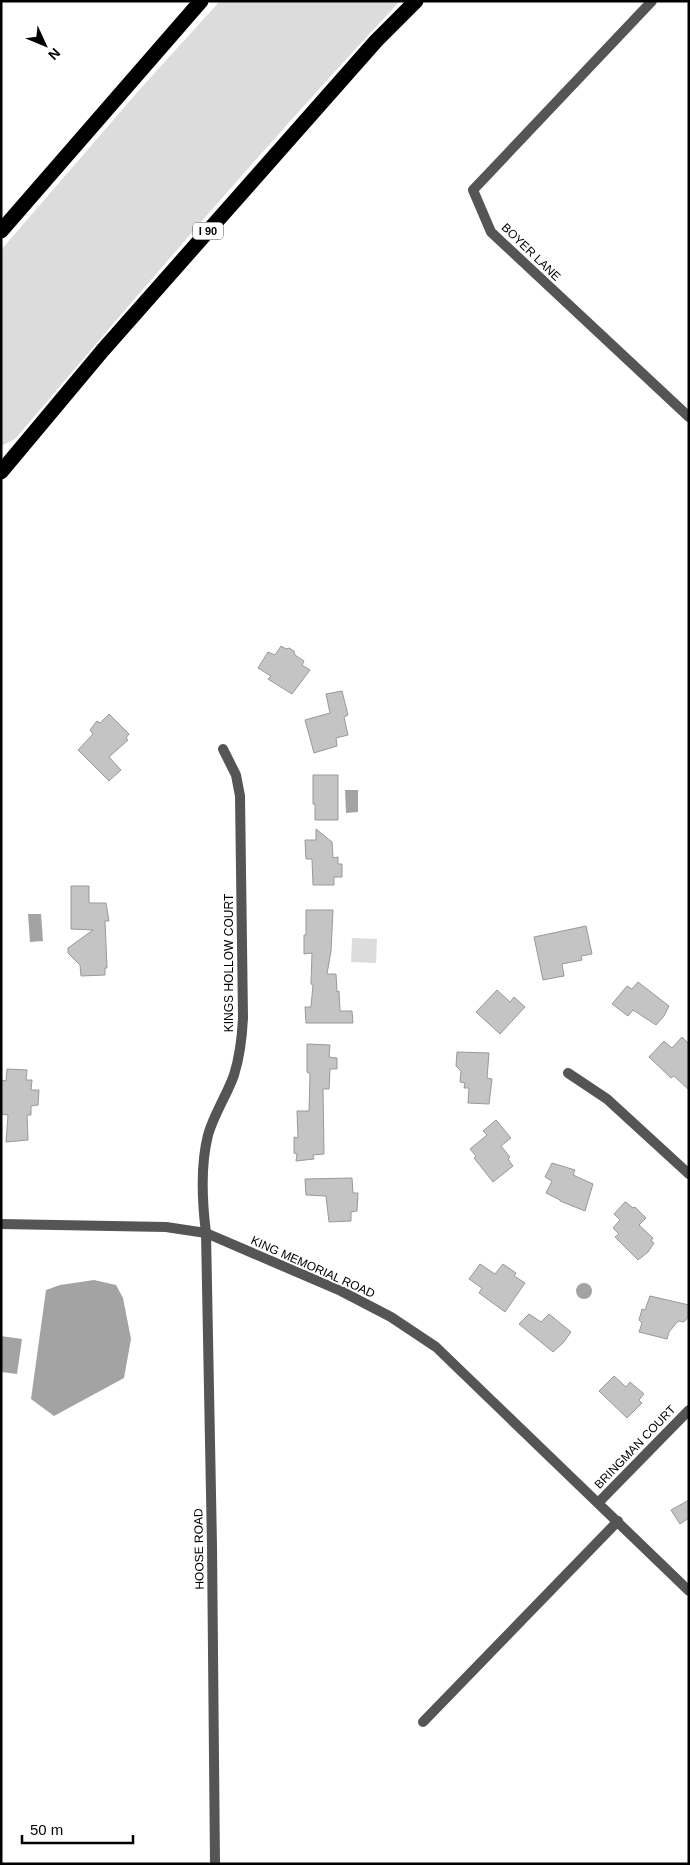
<svg xmlns="http://www.w3.org/2000/svg" width="690" height="1865" viewBox="0 0 690 1865" font-family="Arial,sans-serif">
  <style>
    .green { fill: #dcdcdc }
    .water { fill: #a3a3a3 }
    .building { fill: #c4c4c4; stroke: #999 }
    .lines { fill: none; stroke-linecap: round; stroke-linejoin: round }
    .minor { stroke: #555; stroke-width: 10 }
    .tertiary { stroke: #555; stroke-width: 10 }
    .motorway { stroke: #000; stroke-width: 15 }
    .labels { text-anchor: middle; stroke-width: 4; stroke-linejoin: round; paint-order: stroke }
    .shield { fill: #fff; stroke: #4c4c4c; stroke-width: 1 }
    .shield-label { font-size: 11px; font-weight: bold; fill: #000 }
    .street-label { font-size: 12px; fill: #000; stroke: #fff }
  </style>
  <rect width="100%" height="100%" fill="#fff"/>
  <g class="green">
    <path d="M220,1H400C267,143 141,291 15,439L1,446V250L141,88Z"/>
    <path d="M352,938L377,939L376,963L351,962Z"/>
  </g>
  <g class="water">
    <path d="M345,790H358V812L346,813Z"/>
    <path d="M28,914H41L43,941L30,942Z"/>
    <path d="M94,1280L116,1285L123,1298L131,1339L124,1378L54,1416L31,1399L46,1290L60,1285Z"/>
    <circle cx="584" cy="1291" r="8"/>
    <path d="M1,1336L22,1339L17,1374L1,1372Z"/>
  </g>
  <g class="building">
    <path d="M281,646L286,649L289,648L294,651L295,655L304,661L302,665L310,670L292,694L268,679L271,676L258,668L268,652L275,655Z"/>
    <path d="M342,691L348,715L344,717L348,735L336,738L337,746L314,753L305,720L330,713L326,694Z"/>
    <path d="M109,714L129,734L126,738L128,740L109,757L121,770L109,781L78,750L93,734L90,730L97,721L100,723Z"/>
    <path d="M313,775H338V820H315V804H313Z"/>
    <path d="M316,829L332,842L333,858L338,857V864H342V877H334V885H313L312,859H306L305,840H316Z"/>
    <path d="M71,886H89V903H106L109,921H105L107,968H105V975L81,976L80,965L68,953V948L93,930L71,929Z"/>
    <path d="M306,910H333L331,951L327,974H336L337,992L339,991L340,1011H352L353,1023H306L305,1007H311L313,985L311,984L312,953L304,954V935H306Z"/>
    <path d="M586,926L592,954L581,956L582,960L562,964L564,976L543,980L534,937Z"/>
    <path d="M638,982L669,1006L664,1016L656,1025L633,1010L628,1016L612,1004L627,986L632,989Z"/>
    <path d="M497,990L510,1002L514,997L525,1007L500,1034L476,1012Z"/>
    <path d="M682,1037L689,1044V1090L674,1076L671,1078L649,1057L664,1041L672,1048Z"/>
    <path d="M307,1044L330,1045L329,1057L337,1058V1069H330L329,1089H323L324,1154L313,1155L314,1159L296,1161L297,1154L294,1153V1137L298,1138L297,1111H309L310,1074L307,1072Z"/>
    <path d="M457,1052L489,1053L487,1078L492,1079L489,1104L468,1103L469,1088H464L465,1083L460,1082L461,1071L456,1066Z"/>
    <path d="M7,1069L27,1070L26,1080H32L31,1090H39L38,1105L31,1106V1115H27L28,1140L6,1142L8,1115L1,1114V1080L6,1081Z"/>
    <path d="M496,1120L511,1138L501,1146L510,1157L508,1159L513,1166L493,1182L474,1158L476,1156L470,1149L487,1135L483,1131Z"/>
    <path d="M552,1163L575,1170L573,1175L593,1184L585,1211L560,1201V1200L546,1193L552,1181L545,1177Z"/>
    <path d="M352,1178L353,1193H358L357,1211L351,1212V1221L329,1222L326,1196L306,1195L305,1179Z"/>
    <path d="M625,1202L627,1203L633,1208L635,1207L646,1218L639,1225L653,1238L651,1241L654,1243L648,1252L638,1260L615,1237L619,1234L613,1228L620,1220L614,1214Z"/>
    <path d="M480,1264L495,1274L503,1264L516,1273L514,1276L525,1283L505,1312L479,1293L482,1288L469,1279Z"/>
    <path d="M650,1296L689,1305V1316L684,1322L678,1321L669,1332L667,1339L639,1332L642,1323L639,1320L642,1309L645,1310Z"/>
    <path d="M529,1314L541,1322L549,1314L571,1332L563,1343L553,1352L519,1324Z"/>
    <path d="M614,1376L626,1387L630,1382L644,1394L639,1400L642,1403L627,1418L599,1391Z"/>
    <path d="M689,1500V1518L680,1524L671,1510Z"/>
  </g>
  <g class="lines">
    <g class="minor">
      <path d="M652,1L473,190L491,232L689,417"/>
      <path d="M568,1073L607,1099L689,1174"/>
      <path d="M206,1233C202,1201 200,1167 208,1135C214,1114 227,1095 234,1075C240,1056 242,1038 243,1018L240,796L236,775L223,749"/>
      <path d="M599,1502L689,1410"/>
      <path d="M423,1722L618,1521"/>
    </g>
    <g class="tertiary">
      <path d="M1,1224L166,1227L206,1233L341,1291L391,1317L436,1347L689,1591"/>
      <path d="M206,1233L212,1546L215,1864"/>
    </g>
    <g class="motorway">
      <path d="M1,231L201,1"/>
      <path d="M1,472L103,350L376,41L416,1"/>
    </g>
  </g>
  <g class="labels">
    <rect class="shield" x="193" y="222.5" width="30" height="17" rx="4"/>
    <g class="shield-label">
      <text x="208" y="235">I 90</text>
    </g>
    <g class="street-label">
      <text transform="translate(531 252) rotate(44)" y="4">BOYER LANE</text>
      <text transform="translate(229 963) rotate(-90)" y="4">KINGS HOLLOW COURT</text>
      <text transform="translate(313 1267) rotate(24)" y="4">KING MEMORIAL ROAD</text>
      <text transform="translate(635 1447) rotate(-46)" y="4">BRINGMAN COURT</text>
      <text transform="translate(199 1549) rotate(-91)" y="4">HOOSE ROAD</text>
    </g>
  </g>
  <rect width="690" height="1865" fill="none" stroke="#000000" stroke-width="5"/>
  <g transform="translate(45 45) rotate(134)" stroke="#ffffff" stroke-width="4" paint-order="stroke">
  <path d="M0-4L9 19L0 12L-9 19Z" fill="#000000"/>
  <text y="-8" font-size="14" font-weight="bold" text-anchor="middle" fill="#000000">N</text>
  </g>
  <path d="M22 1835v8h111v-8" fill="none" stroke="#000000" stroke-width="2.5"/>
  <text x="30" y="1835" font-size="15" fill="#000000" stroke="#ffffff" stroke-width="4" paint-order="stroke">50 m</text>
</svg>
